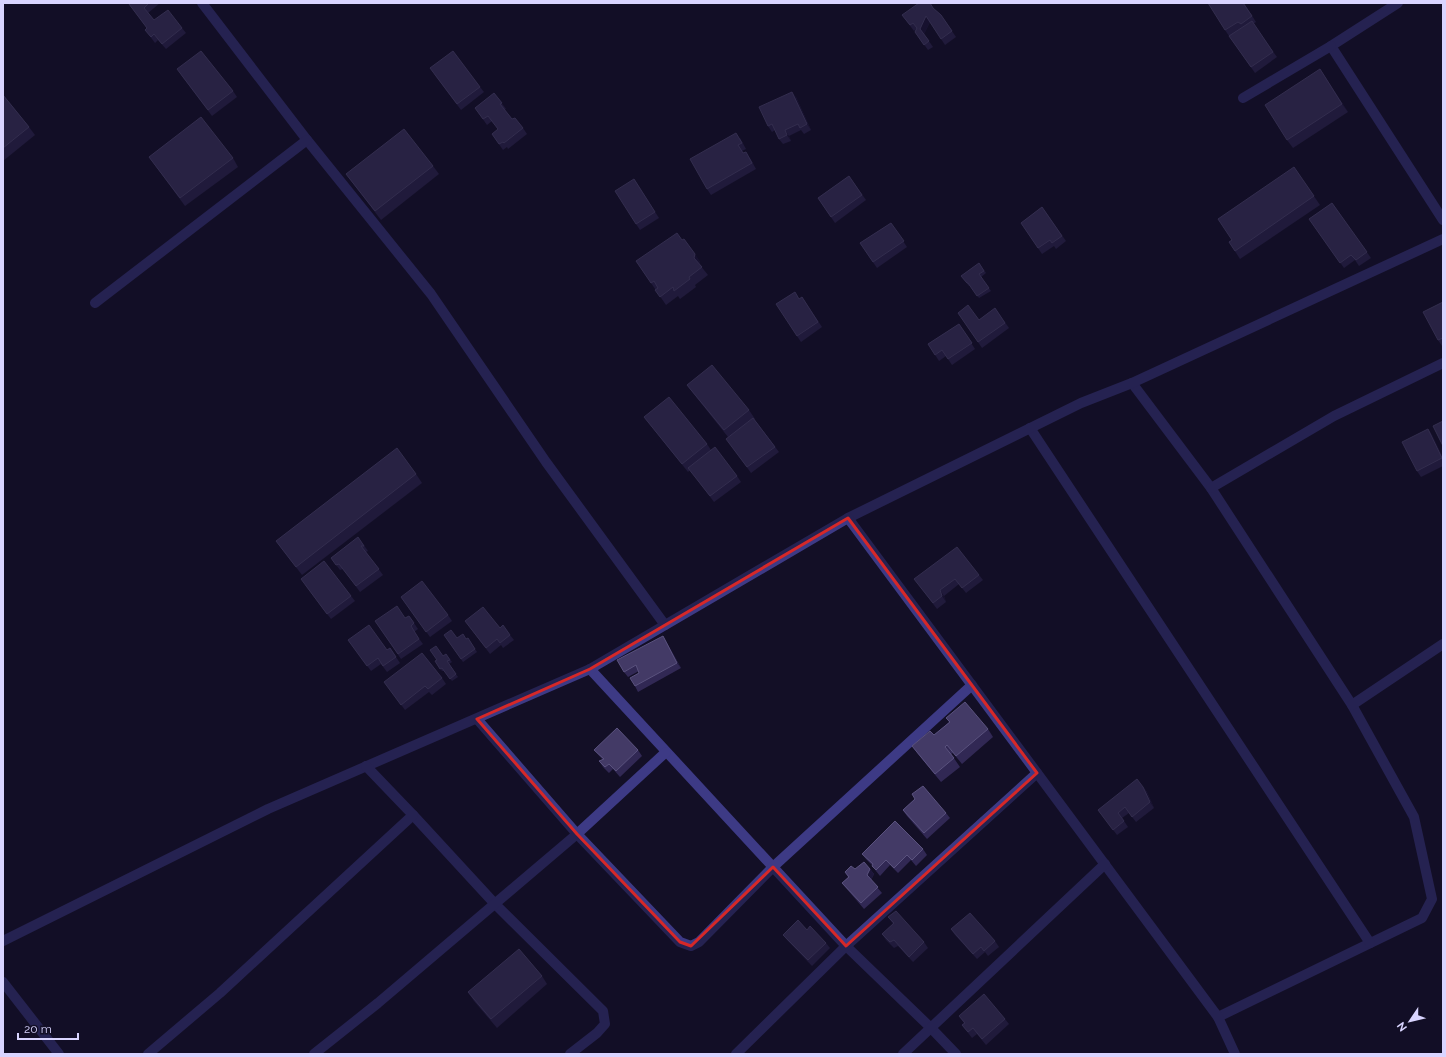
<svg xmlns="http://www.w3.org/2000/svg" width="1446" height="1057" viewBox="0 0 1446 1057" font-family="Raleway,sans-serif">
  <style>
    .lines { fill: none; stroke-linecap: round; stroke-linejoin: round }
    .street { stroke: #3d3a85; stroke-width: 10 }
    .wall { fill: #312854 }
    .shaded-wall { fill: #1d163a }
    .building { fill: #433a66; stroke: #5a527e }
    .marked { fill: none; stroke: #d62828; stroke-width: 3; stroke-linejoin: round }
  </style>
  <rect width="100%" height="100%" fill="#130f26"/>
  <g class="lines">
    <g class="street">
      <path d="M202,3L307,140L431,294L546,462L665,625"/>
      <path d="M1398,3L1331,46L1443,220"/>
      <path d="M1243,98L1331,46"/>
      <path d="M95,303L307,140"/>
      <path d="M1132,383L1211,488L1352,705L1414,817L1432,899L1422,918L1218,1017"/>
      <path d="M1030,428L1370,943"/>
      <path d="M1211,488L1334,416L1443,363"/>
      <path d="M848,518L1081,403L1132,383L1443,239"/>
      <path d="M590,669L846,946L931,1028L956,1054"/>
      <path d="M1352,705L1443,644"/>
      <path d="M477,719L577,834L680,942L691,946L699,942L773,867L972,685"/>
      <path d="M413,815L495,904L603,1011L605,1024L597,1033L570,1054"/>
      <path d="M3,941L268,809L590,669L848,518L1218,1017L1235,1054"/>
      <path d="M3,982L59,1054"/>
      <path d="M148,1054L220,993L413,815L366,766"/>
      <path d="M314,1054L378,1003L577,834L666,752"/>
      <path d="M736,1054L846,946L1037,773"/>
      <path d="M903,1054L1105,864"/>
    </g>
  </g>
  <g class="wall">
    <path d="M131,3H160L148,13L154,20L182,28L186,33L166,49L158,40L155,43L149,35L145,30L147,28L129,4Z"/>
    <path d="M1244,3L1256,22L1253,24L1277,57L1255,73L1229,36L1242,27L1229,36L1225,30Z"/>
    <path d="M933,8L941,15L956,37L945,45L930,22L924,34L933,47L928,50L915,32L916,29L914,31L902,15Z"/>
    <path d="M1320,69L1348,112L1293,148L1287,140Z"/>
    <path d="M434,74L480,87L484,92L461,110Z"/>
    <path d="M181,75L233,91L237,97L212,116Z"/>
    <path d="M494,93L506,109L504,110L512,119L523,128L527,134L508,149L507,147L503,150L492,134L498,129L492,121L487,125L475,108Z"/>
    <path d="M3,95L29,127L35,135L3,161Z"/>
    <path d="M796,97L811,130L804,134L801,130L789,136L791,141L783,144L779,139L775,130L772,132L768,126Z"/>
    <path d="M740,138L746,149L742,151L743,153L750,158L756,169L711,195L707,189Z"/>
    <path d="M149,157L233,158L238,167L185,206Z"/>
    <path d="M433,166L439,174L381,220L346,174Z"/>
    <path d="M1294,167L1320,205L1240,259L1229,242L1232,240Z"/>
    <path d="M849,176L866,200L835,223L818,198Z"/>
    <path d="M634,179L659,218L640,230L636,224Z"/>
    <path d="M1332,203L1371,258L1359,266L1355,260L1344,268L1309,219Z"/>
    <path d="M1042,207L1066,241L1056,249L1054,246L1042,254L1021,223Z"/>
    <path d="M891,223L907,247L877,268L860,243Z"/>
    <path d="M684,239L700,262V265L708,275L695,285L696,287L680,299L678,296L666,305L636,261Z"/>
    <path d="M979,263L986,273L981,277L991,291L979,298L970,286H969L961,276Z"/>
    <path d="M802,297L822,327L801,342L797,336L799,299Z"/>
    <path d="M1443,302V345L1442,346L1438,340Z"/>
    <path d="M995,308L1009,328L982,348L958,313L979,320Z"/>
    <path d="M959,324L975,349L952,365L946,356L939,361L928,344Z"/>
    <path d="M687,385L749,410L755,419H754L779,452L751,473L730,444L728,437L693,393Z"/>
    <path d="M644,417L707,444L711,450L737,476L741,482L714,502L690,470L688,472Z"/>
    <path d="M1428,429L1432,435L1443,458V466L1421,477L1417,471Z"/>
    <path d="M416,474L422,483L302,575L276,541Z"/>
    <path d="M358,537L368,551L366,552L383,575L360,592L343,569L340,570L331,558Z"/>
    <path d="M979,575L983,580L966,593L959,584L944,596L946,602L937,609L914,579Z"/>
    <path d="M305,585L351,596L355,601L331,619Z"/>
    <path d="M401,597L448,615L452,621L430,637Z"/>
    <path d="M409,616L418,629L414,632L423,644L401,659L375,621L405,618Z"/>
    <path d="M465,621L500,628L510,635L514,640L503,648L501,645L490,654Z"/>
    <path d="M444,635L457,638L466,639L468,638L477,652L463,662Z"/>
    <path d="M663,636L666,641L681,668L638,692L635,686L639,673V671L628,677L624,672Z"/>
    <path d="M348,640L387,650L390,648L400,663L387,672L381,664L371,671Z"/>
    <path d="M446,654L452,662L449,664L458,677L452,681L444,671H442L435,661Z"/>
    <path d="M442,678L446,684L432,695L429,692L405,710L384,682Z"/>
    <path d="M946,718L988,729L993,737L962,764L953,753L951,754L960,767L941,782L918,754L912,746L934,735L949,722Z"/>
    <path d="M594,750H638L642,756L620,777L613,769L609,773L603,767L599,761L603,760Z"/>
    <path d="M1143,787L1147,792L1154,808L1136,822L1129,813L1122,818L1128,827L1117,835L1098,810Z"/>
    <path d="M915,799L946,813L950,818L927,839L907,816L903,810Z"/>
    <path d="M923,849L927,855L916,866L911,860L898,873L890,865L880,876L876,871L872,865L866,859L862,854Z"/>
    <path d="M855,869H870L874,874L871,880L882,893L864,909L846,888L842,883L848,877L845,872Z"/>
    <path d="M888,917L924,942L928,948L913,962L898,946L894,948L886,940L882,934L893,924Z"/>
    <path d="M951,929L995,941L999,947L988,956L985,952L977,959L955,935Z"/>
    <path d="M783,935L826,943L830,948L812,966L787,940Z"/>
    <path d="M542,976L547,984L497,1028L474,1001L468,992Z"/>
    <path d="M959,1016L1005,1019L1009,1024L986,1045L977,1034L972,1038L962,1025L964,1023Z"/>
  </g>
  <g class="shaded-wall">
    <path d="M926,16L930,22L924,34L920,29Z"/>
    <path d="M1320,69L1326,78L1348,112L1342,104Z"/>
    <path d="M792,92L796,97L811,130L807,124Z"/>
    <path d="M785,130L789,136L791,141L787,135Z"/>
    <path d="M695,254L700,262V266L694,258Z"/>
    <path d="M1428,429L1432,435L1443,458V460Z"/>
    <path d="M940,590L944,596L946,602L942,596Z"/>
    <path d="M663,636L666,641L681,668L677,663Z"/>
    <path d="M1143,787L1147,792L1154,808L1150,802Z"/>
    <path d="M870,869L874,874L871,880L867,875Z"/>
  </g>
  <g class="building">
    <path d="M131,3H149L144,8L154,20L168,10L182,28L162,44L154,34L151,37L145,30L147,28L129,4Z"/>
    <path d="M919,3H930L933,8L941,15L952,31L941,39L926,16L920,29L929,41L924,45L915,32L917,28L913,23L910,25L902,15Z"/>
    <path d="M1208,3H1243L1252,16L1241,24L1238,22L1225,30Z"/>
    <path d="M1252,21L1273,52L1251,67L1229,36Z"/>
    <path d="M201,51L233,91L208,110L177,69Z"/>
    <path d="M453,51L480,87L457,104L430,68Z"/>
    <path d="M1320,69L1342,104L1287,140L1265,105Z"/>
    <path d="M792,92L807,124L800,128L798,124L785,130L787,135L779,139L772,124L768,126L759,107Z"/>
    <path d="M494,93L502,103L500,104L512,119L515,118L523,128L504,143L503,142L499,144L492,134L498,129L488,116L483,119L475,108Z"/>
    <path d="M3,95L29,127L3,148Z"/>
    <path d="M201,117L233,158L180,198L149,157Z"/>
    <path d="M404,129L433,166L375,211L346,174Z"/>
    <path d="M736,133L742,143L738,145L743,153L746,152L752,163L707,189L690,159Z"/>
    <path d="M1294,167L1314,196L1235,251L1229,242L1232,240L1218,219Z"/>
    <path d="M849,176L862,195L831,217L818,198Z"/>
    <path d="M634,179L655,212L636,224L615,191Z"/>
    <path d="M1332,203L1367,252L1356,260L1351,255L1340,263L1309,219Z"/>
    <path d="M1042,207L1062,236L1052,243L1050,240L1038,248L1021,223Z"/>
    <path d="M891,223L904,241L873,262L860,243Z"/>
    <path d="M677,233L682,240L684,239L695,254L694,258L702,267L689,277L690,279L674,291L673,287L660,297L655,290L658,288L654,281L651,283L636,261Z"/>
    <path d="M979,263L984,271L979,274L989,288L977,296L968,283H967L961,276Z"/>
    <path d="M795,292L799,299L802,297L818,322L797,336L776,304Z"/>
    <path d="M1443,302V338L1438,340L1423,312Z"/>
    <path d="M968,305L979,320L995,308L1005,323L978,342L958,313Z"/>
    <path d="M959,324L972,343L948,359L942,350L935,355L928,344Z"/>
    <path d="M712,365L749,410L724,430L687,385Z"/>
    <path d="M669,397L707,444L682,464L644,417Z"/>
    <path d="M753,418L775,447L747,467L726,439Z"/>
    <path d="M1443,421V446L1433,426Z"/>
    <path d="M1428,429L1442,458L1417,471L1402,442Z"/>
    <path d="M715,447L737,476L710,496L688,468Z"/>
    <path d="M397,448L416,474L296,567L276,541Z"/>
    <path d="M358,537L364,546H361L379,569L356,586L339,564L336,565L331,558Z"/>
    <path d="M957,547L979,575L962,588L955,579L940,590L942,596L933,603L914,579Z"/>
    <path d="M324,561L351,596L327,614L301,579Z"/>
    <path d="M422,581L448,615L426,632L401,597Z"/>
    <path d="M397,606L405,618L409,616L414,623L411,626L419,639L398,654L375,621Z"/>
    <path d="M483,607L500,628L503,625L510,635L500,643L497,639L486,648L465,621Z"/>
    <path d="M369,625L387,650L390,648L396,657L383,666L378,658L367,666L348,640Z"/>
    <path d="M451,630L457,638L463,634L466,639L468,638L475,649L461,659L444,635Z"/>
    <path d="M663,636L677,663L635,686L630,678L639,673L636,665L624,672L617,660Z"/>
    <path d="M436,646L443,656L446,654L450,660L447,661L456,674L450,679L442,668L440,669L435,661L437,660L430,650Z"/>
    <path d="M422,653L442,678L428,689L425,686L401,705L384,682Z"/>
    <path d="M965,702L988,729L956,756L947,745L945,747L954,758L935,774L912,746L930,731L934,735L950,722L946,718Z"/>
    <path d="M617,728L638,750L616,771L609,764L605,767L599,761L604,759L594,750Z"/>
    <path d="M1137,779L1143,787L1150,802L1132,817L1125,807L1118,813L1124,821L1113,830L1098,810Z"/>
    <path d="M923,786L946,813L924,833L903,810L915,799L912,794Z"/>
    <path d="M895,821L923,849L912,860L907,855L894,868L886,860L876,870L872,866L873,864L862,854Z"/>
    <path d="M864,862L870,869L867,875L878,887L861,903L842,883L849,877L845,872L851,866L855,869Z"/>
    <path d="M896,911L924,942L909,957L894,940L890,942L882,934L894,923L888,917Z"/>
    <path d="M970,913L995,941L984,951L981,947L973,954L951,929Z"/>
    <path d="M798,920L807,930L810,926L826,943L808,960L783,935Z"/>
    <path d="M519,949L542,976L491,1019L468,992Z"/>
    <path d="M984,994L1005,1019L982,1039L973,1028L968,1032L962,1025L965,1023L959,1016Z"/>
  </g>
  <path d="M0 0H1446V1057H0ZM848,518L1037,773L846,946L773,867L691,946L680,942L577,834L477,719L590,669Z" fill="#130f26" fill-opacity=".55" fill-rule="evenodd"/>
  <path class="marked" d="M848,518L1037,773L846,946L773,867L691,946L680,942L577,834L477,719L590,669Z"/>
  <rect width="1446" height="1057" fill="none" stroke="#d9d4ff" stroke-width="8"/>
  <g transform="translate(1410 1021) rotate(235)" stroke="#130f26" stroke-width="3" paint-order="stroke">
  <path d="M0-3L7 15L0 10L-7 15Z" fill="#d9d4ff"/>
  <text y="-6" font-size="11" font-weight="bold" text-anchor="middle" fill="#d9d4ff">N</text>
  </g>
  <path d="M18 1033v6h60v-6" fill="none" stroke="#d9d4ff" stroke-width="2"/>
  <text x="24" y="1033" font-size="12" fill="#d9d4ff" stroke="#130f26" stroke-width="3" paint-order="stroke">20 m</text>
</svg>
